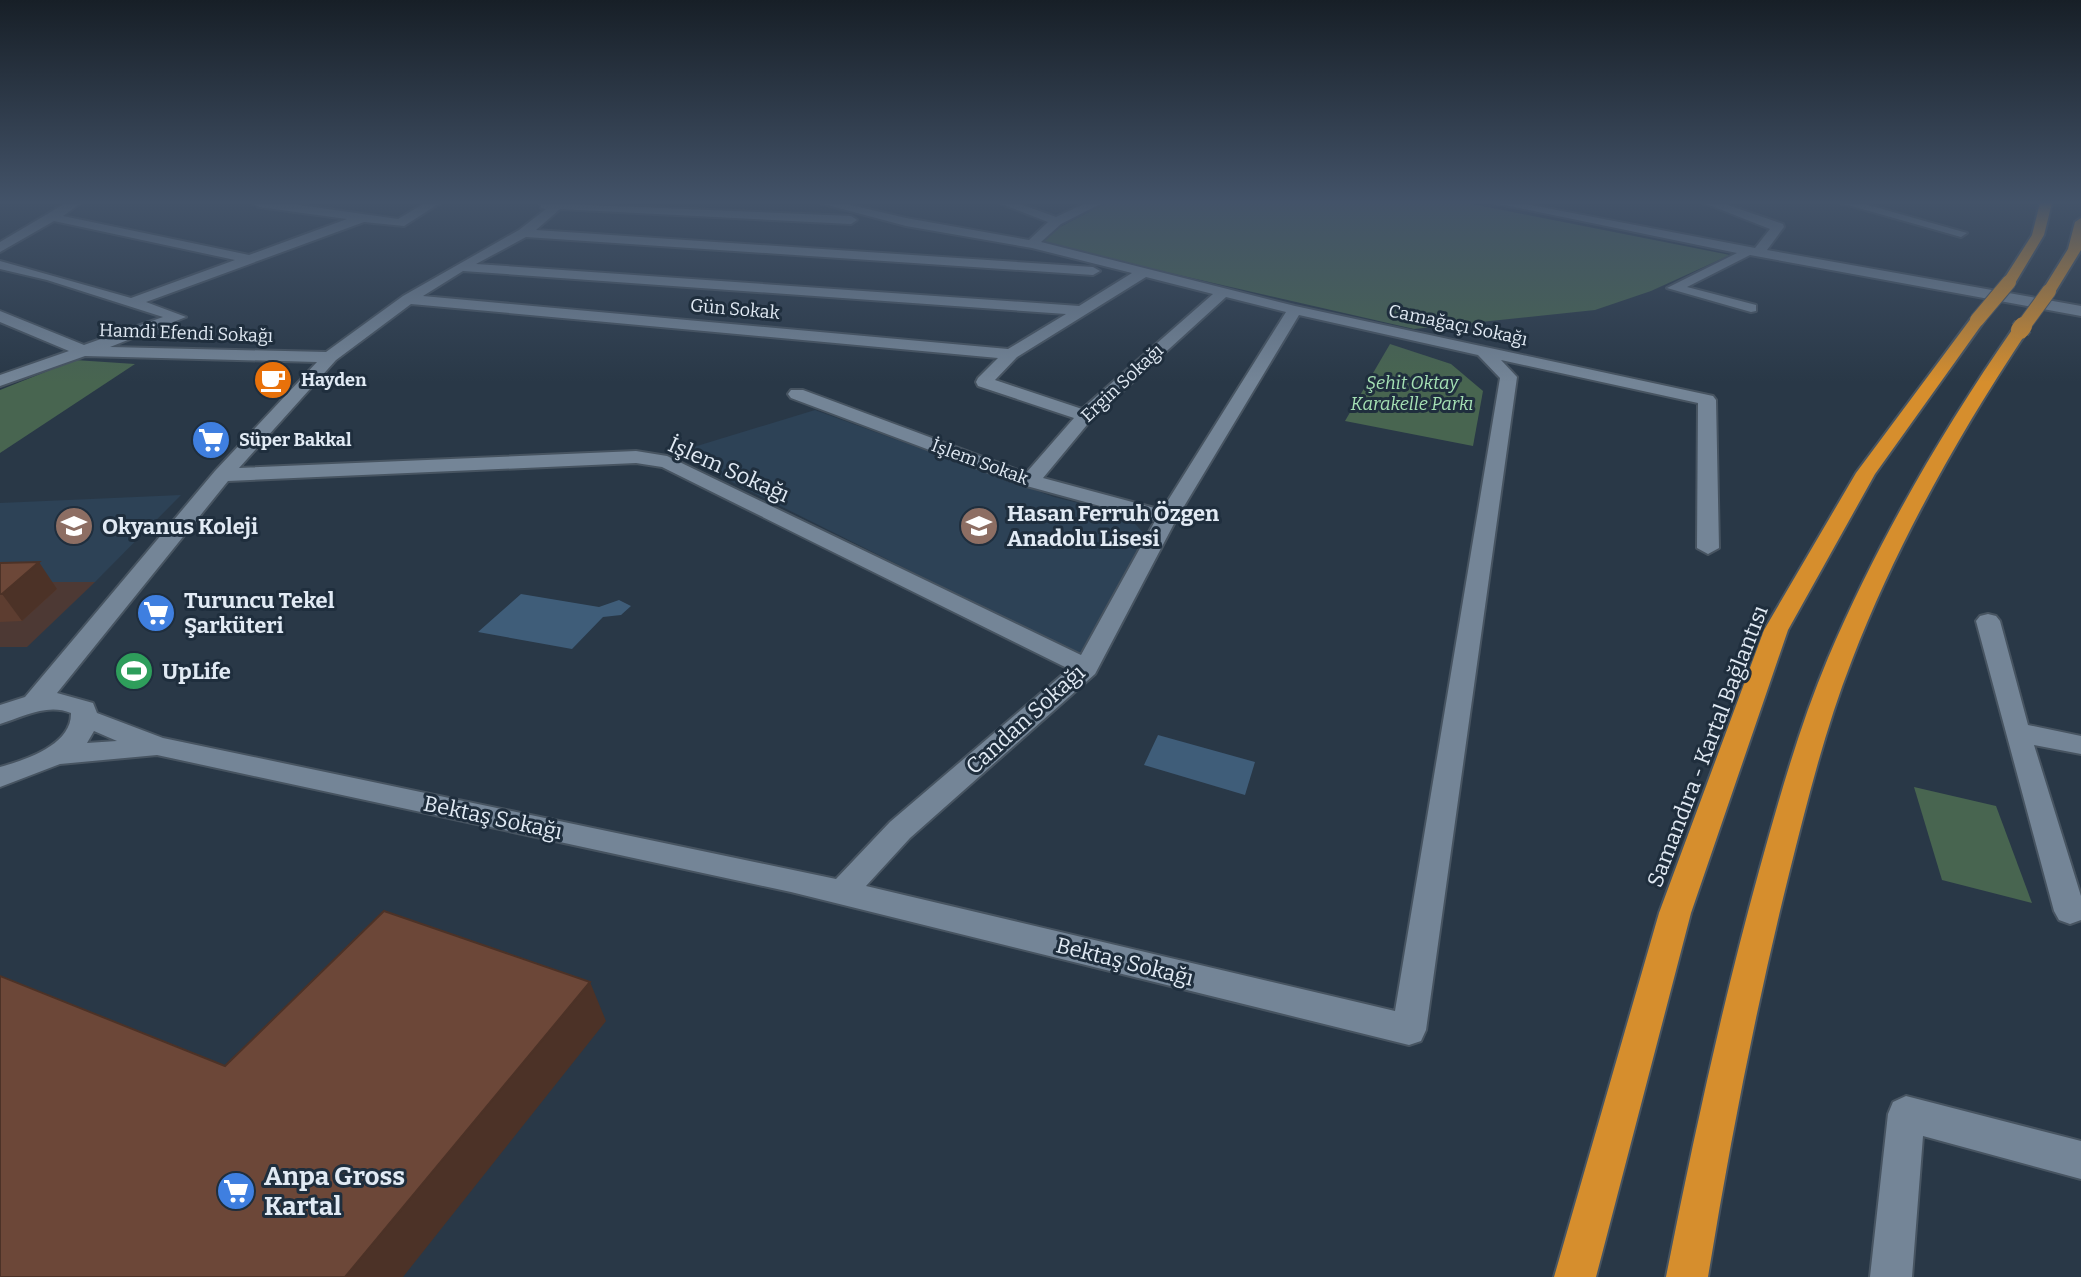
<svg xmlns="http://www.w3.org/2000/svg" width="2081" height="1277" viewBox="0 0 2081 1277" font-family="Bitter,serif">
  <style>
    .commercial { fill: #4d3934 }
    .built { fill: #2d4256 }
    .green { fill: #486550 }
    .water { fill: #3f5d79 }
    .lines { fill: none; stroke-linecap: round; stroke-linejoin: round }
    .minor-casing { stroke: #475461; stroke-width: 4 }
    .highway-casing { stroke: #475461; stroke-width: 4 }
    .minor { fill: #748597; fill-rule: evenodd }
    .highway { fill: #d68e2d; fill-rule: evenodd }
    .highway-bridge-far1-casing { stroke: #475461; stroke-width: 16; stroke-linecap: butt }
    .highway-bridge-casing { stroke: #475461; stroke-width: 21; stroke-linecap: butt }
    .highway-bridge-far1 { stroke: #d68e2d; stroke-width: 14 }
    .highway-bridge { stroke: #d68e2d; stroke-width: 18 }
    .wall { fill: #5d3d30 }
    .shaded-wall { fill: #4c3227 }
    .building { fill: #6c4738; stroke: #4c3227; stroke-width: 2 }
    .labels { text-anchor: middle; stroke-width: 6; stroke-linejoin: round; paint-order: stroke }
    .far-street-label { font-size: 18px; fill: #e1eaf4; stroke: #1f2e3d }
    .far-poi-label { font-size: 18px; font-weight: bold; fill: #e1eaf4; stroke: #1f2e3d; text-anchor: start }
    .far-park-label { font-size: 18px; font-style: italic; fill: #a5e1b4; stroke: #1f2e3d }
    .street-label { font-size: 22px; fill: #e1eaf4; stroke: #1f2e3d }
    .poi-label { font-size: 22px; font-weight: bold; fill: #e1eaf4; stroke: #1f2e3d; text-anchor: start }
    .near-poi-label { font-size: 26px; font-weight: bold; fill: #e1eaf4; stroke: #1f2e3d; text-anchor: start }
  </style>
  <rect width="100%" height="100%" fill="#293847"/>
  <path class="commercial" d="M0,582H95L27,647H0Z"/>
  <g class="built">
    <path d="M815,410L1054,497L1127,515L1148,538L1079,655L674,453Z"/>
    <path d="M181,495L95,582H0V503Z"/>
  </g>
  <g class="green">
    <path d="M1106,203H1467L1730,255L1651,291L1595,310L1414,329L1044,244L1041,237Z"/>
    <path d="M1390,344L1451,364L1483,391L1473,446L1345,421Z"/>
    <path d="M75,360L135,364L0,453V390Z"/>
    <path d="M1914,787L1996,806L2032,903L1942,880Z"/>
  </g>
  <g class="water">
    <path d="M521,594L599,607L619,600L631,606L621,615L603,617L572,649L478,632Z"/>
    <path d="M1158,735L1255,762L1245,795L1144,765Z"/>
  </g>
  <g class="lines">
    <defs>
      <g id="minor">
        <path d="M66,203H81L63,216L249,255L347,219L259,207L253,203H285L398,219L425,203H440L404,226L364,222L146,302L186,317L110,347L326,352L403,296L519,230L546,209L541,208L540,203L851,216L857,220L851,224L560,209L536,230L1093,267L1100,271L1093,275L526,237L476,264L1079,306L1132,273L1032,248L906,226L820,203H842L906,218L1029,240L1048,222L999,203H1017L1056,217L1086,203H1102L1061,224L1041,242L1295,306L1713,396L1716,400L1719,548L1708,554L1697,548L1698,403L1501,360L1517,377L1426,1030L1421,1041L1409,1045L791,892L157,755L60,764L0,787V767C25,760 72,745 71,713C47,703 23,717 0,724V705L25,697L215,471L317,362L85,356L0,386V375L69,351L0,322V311L84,345L163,317L47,280L0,269V261L131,298L235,260L54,221L0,252V242ZM463,271L1066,314L1008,349L423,296ZM1146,277L1213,294L1082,409L995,380L1017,357ZM1226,297L1286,312L1162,510L1043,478L1091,420ZM411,304L998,358L978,378L976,382L978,386L1074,418L1026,473L803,390H791L788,394L791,398L1023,485L1155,521L1081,655L667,456L636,451L239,468L336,360ZM1299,315L1478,355L1500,378L1395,1011L866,886L910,838L1095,674L1177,518ZM636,463L662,467L1069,669L890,822L836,879L163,738L97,713L93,703L57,693L228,481ZM94,731L117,741L87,743Z"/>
        <path d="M1495,203H1520L1755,248L1770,229L1704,203H1722L1783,224L1784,227L1767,250L2081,306V316L1750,255L1687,287L1756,305V311L1751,312L1667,288L1737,253Z"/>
        <path d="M1841,203H1861L1967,233L1961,237Z"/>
        <path d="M1988,614L1996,616L2000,621L2028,725L2081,736V754L2034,745L2081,896V920L2070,924L2059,920L2054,911L1976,621L1980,616Z"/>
        <path d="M1906,1096L2081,1141V1179L1923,1136L1912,1277H1870L1888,1114L1893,1102Z"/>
      </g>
      <g id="highway">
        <path d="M2040,203H2052L2044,235L2014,285H2004L2002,282L2032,235Z"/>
        <path d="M2081,218V250L2054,294H2044L2042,291L2068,249L2075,222Z"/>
        <path d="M1977,315L1985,320L1875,474L1788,630L1691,913L1596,1277H1554L1659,913L1764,630L1856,473L1972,317Z"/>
        <path d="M2020,325L2028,330C1959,434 1897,543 1852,660C1825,729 1807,802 1789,874C1756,1007 1730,1142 1708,1277H1666C1693,1140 1722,1005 1759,871C1779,799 1799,727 1828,658C1878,541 1942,431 2014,327Z"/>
      </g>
    </defs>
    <use href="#minor" class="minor-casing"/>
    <use href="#highway" class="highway-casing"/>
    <use href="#minor" class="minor"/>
    <use href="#highway" class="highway"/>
    <defs>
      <g id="highway-bridge-far1">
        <path d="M1977,320L2009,282"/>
        <path d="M2022,328L2049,291"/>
      </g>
      <path id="highway-bridge" d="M2020,330L2023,326"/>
    </defs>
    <use href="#highway-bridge-far1" class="highway-bridge-far1-casing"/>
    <use href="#highway-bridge" class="highway-bridge-casing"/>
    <use href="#highway-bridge-far1" class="highway-bridge-far1"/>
    <use href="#highway-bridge" class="highway-bridge"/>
  </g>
  <path class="wall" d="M0,563L57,589L22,621L0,622Z"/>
  <g class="shaded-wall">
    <path d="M39,562L57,589L22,621L2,594Z"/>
    <path d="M590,982L606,1021L403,1277H345Z"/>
  </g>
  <g class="building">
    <path d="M39,562L2,594H0V563Z"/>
    <path d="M384,911L590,982L345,1277H0V976L225,1066Z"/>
  </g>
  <linearGradient id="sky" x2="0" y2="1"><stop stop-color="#171f27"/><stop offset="0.53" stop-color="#435369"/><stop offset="1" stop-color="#435369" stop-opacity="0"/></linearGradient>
  <rect width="2081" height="382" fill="url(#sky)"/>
  <defs>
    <symbol id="cafe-disc" viewBox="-11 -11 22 22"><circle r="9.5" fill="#e8710a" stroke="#1f2e3d"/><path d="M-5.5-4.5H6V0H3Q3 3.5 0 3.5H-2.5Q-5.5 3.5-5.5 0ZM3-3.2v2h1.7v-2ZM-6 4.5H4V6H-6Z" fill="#fff"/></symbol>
    <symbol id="supermarket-disc" viewBox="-11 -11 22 22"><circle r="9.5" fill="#3f7fe0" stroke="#1f2e3d"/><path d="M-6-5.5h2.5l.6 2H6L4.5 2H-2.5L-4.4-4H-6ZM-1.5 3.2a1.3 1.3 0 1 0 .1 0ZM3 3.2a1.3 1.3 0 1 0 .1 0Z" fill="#fff"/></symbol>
    <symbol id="school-disc" viewBox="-11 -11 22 22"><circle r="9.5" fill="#8d6e63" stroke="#1f2e3d"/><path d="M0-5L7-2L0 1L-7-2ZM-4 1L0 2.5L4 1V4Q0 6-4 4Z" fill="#fff"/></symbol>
    <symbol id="stadium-disc" viewBox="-11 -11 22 22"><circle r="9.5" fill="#2e9e5b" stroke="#1f2e3d"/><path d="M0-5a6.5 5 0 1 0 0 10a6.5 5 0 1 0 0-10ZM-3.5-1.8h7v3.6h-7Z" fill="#fff"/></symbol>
  </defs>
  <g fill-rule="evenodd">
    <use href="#cafe-disc" x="251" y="358" width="44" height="44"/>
    <use href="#supermarket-disc" x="189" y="418" width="44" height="44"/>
    <use href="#school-disc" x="52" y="504" width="44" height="44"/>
    <use href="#school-disc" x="957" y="504" width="44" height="44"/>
    <use href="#supermarket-disc" x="134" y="591" width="44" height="44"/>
    <use href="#stadium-disc" x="112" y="649" width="44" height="44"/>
    <use href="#supermarket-disc" x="214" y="1169" width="44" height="44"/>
  </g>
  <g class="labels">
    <g class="far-street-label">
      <text transform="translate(735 309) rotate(5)" y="6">Gün Sokak</text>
      <text transform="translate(1458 325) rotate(12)" y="6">Camağaçı Sokağı</text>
      <text transform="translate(186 333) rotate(2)" y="6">Hamdi Efendi Sokağı</text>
      <text transform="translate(1122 383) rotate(-43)" y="6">Ergin Sokağı</text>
      <text transform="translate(980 462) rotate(20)" y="6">İşlem Sokak</text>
    </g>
    <g class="far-poi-label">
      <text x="301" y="386">Hayden</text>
      <text x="239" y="446">Süper Bakkal</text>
    </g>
    <g class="far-park-label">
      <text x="1412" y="389">Şehit Oktay<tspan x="1412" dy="21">Karakelle Parkı</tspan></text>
    </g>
    <g class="street-label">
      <text transform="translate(729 469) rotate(24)" y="8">İşlem Sokağı</text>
      <text transform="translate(1025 719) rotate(-42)" y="8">Candan Sokağı</text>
      <text transform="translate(1707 746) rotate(-69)" y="8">Samandıra - Kartal Bağlantısı</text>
      <text transform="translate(493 817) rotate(12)" y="8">Bektaş Sokağı</text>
      <text transform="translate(1125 961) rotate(14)" y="8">Bektaş Sokağı</text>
    </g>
    <g class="poi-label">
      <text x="1007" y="521">Hasan Ferruh Özgen<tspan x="1007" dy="25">Anadolu Lisesi</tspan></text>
      <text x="102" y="534">Okyanus Koleji</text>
      <text x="184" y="608">Turuncu Tekel<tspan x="184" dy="25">Şarküteri</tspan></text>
      <text x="162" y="679">UpLife</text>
    </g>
    <g class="near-poi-label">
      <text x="264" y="1185">Anpa Gross<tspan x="264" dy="30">Kartal</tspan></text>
    </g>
  </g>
</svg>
